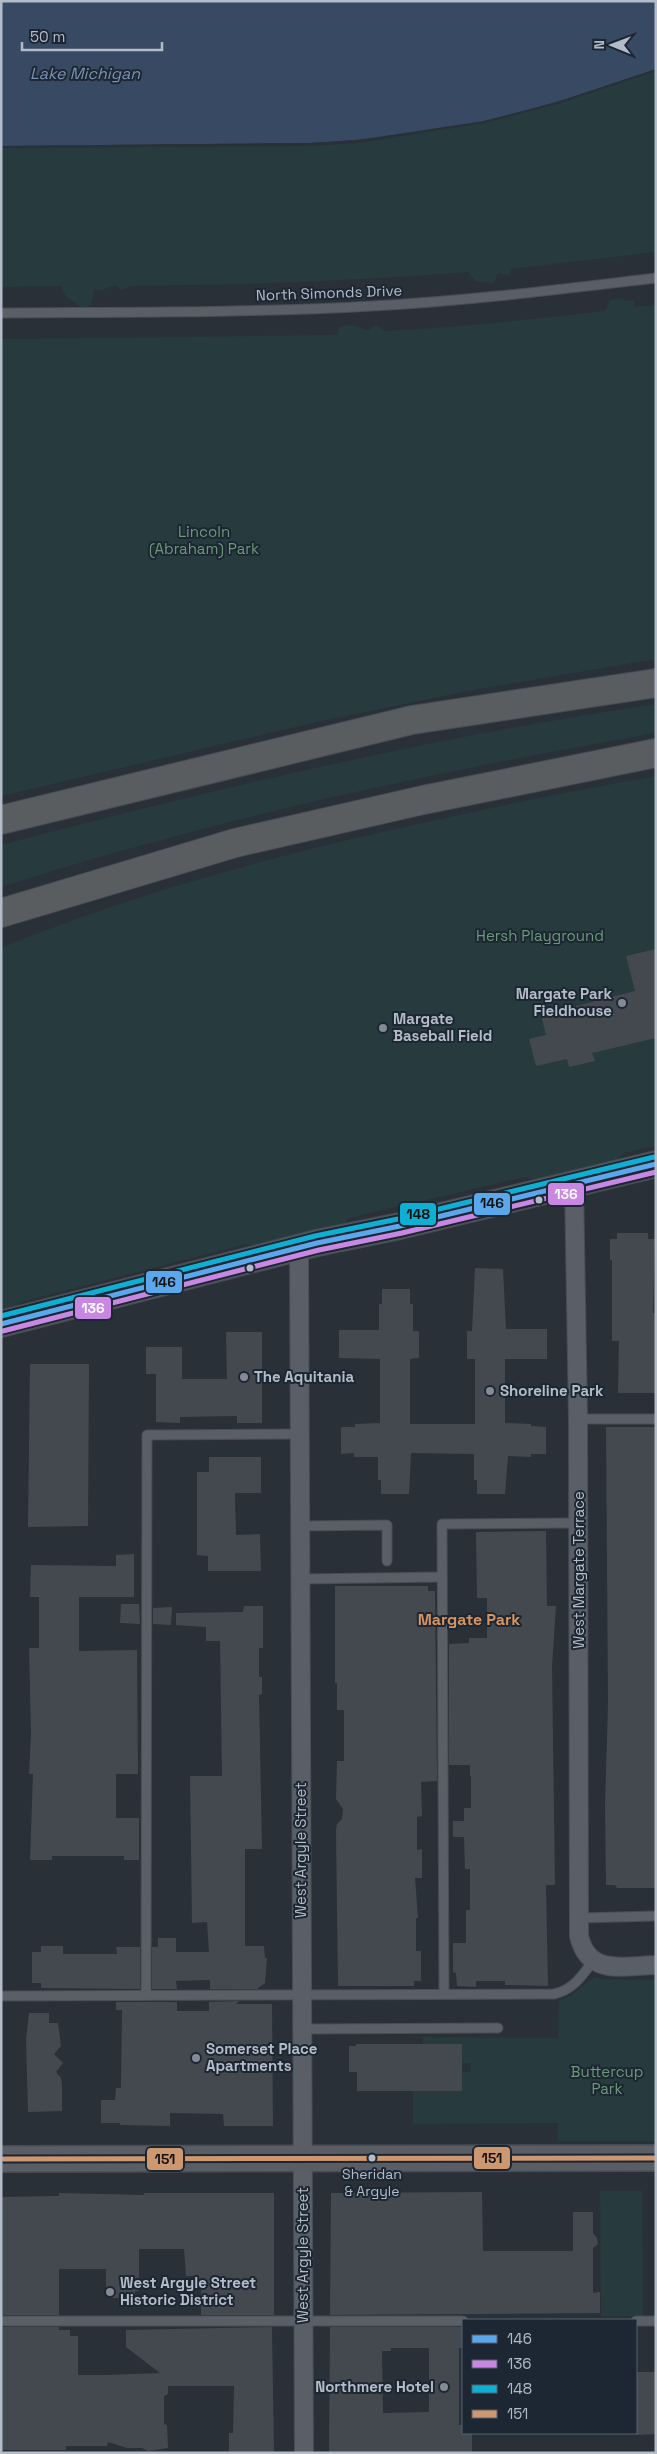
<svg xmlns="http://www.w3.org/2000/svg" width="657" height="2454" viewBox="0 0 657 2454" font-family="'Space Grotesk',sans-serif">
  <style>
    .green { fill: #273a3e }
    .water { fill: #384963 }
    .pier { fill: #2a3038 }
    .building { fill: #444950; fill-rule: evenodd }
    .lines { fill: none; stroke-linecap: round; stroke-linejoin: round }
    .lane-casing { stroke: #484c53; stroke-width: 11 }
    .street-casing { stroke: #484c53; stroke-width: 20 }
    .secondary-casing { stroke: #484c53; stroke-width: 28 }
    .highway-casing { stroke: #474c53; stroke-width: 30 }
    .lane { stroke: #5a5e66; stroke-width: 9 }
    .street { stroke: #5a5e66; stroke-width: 18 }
    .secondary { stroke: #595d64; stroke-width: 25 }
    .highway { stroke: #5a5d60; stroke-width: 28 }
    .bus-1-casing { stroke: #1d2633; stroke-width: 9 }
    .bus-2-casing { stroke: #1d2633; stroke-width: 9 }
    .bus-3-casing { stroke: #1d2633; stroke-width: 9 }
    .bus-4-casing { stroke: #1d2633; stroke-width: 9 }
    .bus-1 { stroke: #5aa8eb; stroke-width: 5 }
    .bus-2 { stroke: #c787e3; stroke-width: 5 }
    .bus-3 { stroke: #0dafd3; stroke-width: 5 }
    .bus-4 { stroke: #cd976f; stroke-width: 5 }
    .poi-dot { fill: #848b96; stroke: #1d2633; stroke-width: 2 }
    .bus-dot { fill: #b4bcc9; stroke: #1d2633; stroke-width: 2 }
    .labels { text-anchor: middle; stroke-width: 4; stroke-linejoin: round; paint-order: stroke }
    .bus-label { font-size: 14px; fill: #b4bcc9; stroke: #1d2633 }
    .street-label { font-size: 15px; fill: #b4bcc9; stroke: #1d2633 }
    .park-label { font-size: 15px; fill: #6b9a76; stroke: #1d2633 }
    .poi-label { font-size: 15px; font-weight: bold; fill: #b4bcc9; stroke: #1d2633; text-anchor: start }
    .water-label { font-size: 16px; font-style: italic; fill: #7c92b1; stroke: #1d2633 }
    .neighbourhood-label { font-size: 16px; font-weight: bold; fill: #d59563; stroke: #1d2633 }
    .line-badge { stroke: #1d2633; stroke-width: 2 }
    .badge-label { font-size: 14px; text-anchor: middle; font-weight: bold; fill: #fff }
    .pale-badge-label { font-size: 14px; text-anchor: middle; font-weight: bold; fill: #111 }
  </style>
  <rect width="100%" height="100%" fill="#2a3038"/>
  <g class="green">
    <path d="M656,69V252L511,269L509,276L498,273L494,283L475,281L468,272C355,281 243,285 130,286L121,290L117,286C108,286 104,291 94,290L91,305L82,308L67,297L61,286L1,287V146L310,143L358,140L406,134L561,101Z"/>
    <path d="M622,298L627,301H635L634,307L656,305V659L473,690L326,720L1,796V339L330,335L337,334L340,327C350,323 359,327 368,331L376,325L384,331C458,327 531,320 605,311L610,300Z"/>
    <path d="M656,704V733C436,771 214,819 1,887V845C217,788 435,737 656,704Z"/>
    <path d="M656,776V1146L624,1153L615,1163L542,1180L525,1177L349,1218L343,1226L258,1247L246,1244L21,1302L13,1311L1,1314V948C135,893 273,856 414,825C495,807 575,790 656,776Z"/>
    <path d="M594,1977L602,1979L656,1980V2141H558V2123L413,2124V2091L462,2072H471V2063H462L423,2044V2037L558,2038L559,2001L570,1996Z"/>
    <path d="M600,2191H642L643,2316H601Z"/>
  </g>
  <path class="water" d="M1,1H656V69C599,88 543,108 484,121C427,133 368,140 310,143L1,146Z"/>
  <path class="pier" d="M656,69V71L561,103L484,123L358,143L310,146L1,148V146L310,143L358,140L484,121L561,101Z"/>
  <g class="building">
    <path d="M656,949V1038L592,1053L595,1061L569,1067L567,1059L536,1066L529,1039L546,1035L541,1015L635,991L626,956Z"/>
    <path d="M617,1233H648V1239H655L653,1313H656V1393H618L619,1341H612V1260H610V1239H617Z"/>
    <path d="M475,1268L503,1269L506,1329H547V1359H505V1423L531,1424V1426L546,1427V1454H531V1457L508,1456L505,1494H477V1480H474V1454L411,1453L409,1494H381V1480H378V1457H354V1453L341,1454V1427H355V1424L380,1423V1359L339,1358V1330H379V1304H382V1289H410V1304H413V1331H419V1358L410,1359V1424H475V1359H467V1331H472Z"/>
    <path d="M226,1332H262V1423H237V1416L180,1417V1423L156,1422V1374H146V1347H182V1379H227Z"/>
    <path d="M30,1364H89L88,1526L28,1527Z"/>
    <path d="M606,1427H656L655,1888H617L615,1885H606L605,1805L608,1704Z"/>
    <path d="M209,1457H261V1493H235L236,1535L260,1534L261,1571H208V1556L197,1555V1472H209Z"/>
    <path d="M546,1531L547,1606H556L552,1666L555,1885H546L548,1986L505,1985V1981H476V1987L457,1986L456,1973L453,1972V1943H466V1910H470V1869H465L464,1837H453V1821H464V1808H471V1776H470V1765H449V1644L469,1643V1638H487V1598H477L476,1532Z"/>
    <path d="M134,1554V1597H79V1651L137,1650L138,1774H116V1818H139V1860H124V1856H52V1860H30L33,1774H29L31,1733L29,1648H39V1597H30L31,1565L116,1566V1555Z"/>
    <path d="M335,1586H428V1591H435L437,1781L421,1782L422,1816L417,1817V1850L422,1849V1878H415L418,1918H416V1951H421V1981H414V1986H338L336,1830L337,1824L342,1819L343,1809L336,1799L337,1761H344V1710H337V1683H335Z"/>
    <path d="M121,1604H139L140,1624L120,1623Z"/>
    <path d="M244,1606H263V1648H259V1677H262V1694L259,1695L262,1849H245V1946H264L265,1958H267L265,1983L257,1989H210V1980L176,1981L177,1989H152V1947H158V1938H176V1952H209L207,1922L192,1923L190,1776H222L220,1641H206V1627L176,1625V1613L243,1612Z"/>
    <path d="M172,1607L171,1625L153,1624V1608Z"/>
    <path d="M41,1946H63V1954H117L116,1947H140V1989L41,1988V1983H32V1952H41Z"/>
    <path d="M239,2001L236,2004H272L273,2126H224L223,2114L170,2113V2126L120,2125V2123H101V2100H115L116,2088H121L122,2010H116V2002H177V2011H209V2002Z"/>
    <path d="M29,2013H49V2023H58L61,2046L54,2054L63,2063L56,2072L61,2078L62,2084V2111L28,2112L26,2039Z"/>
    <path d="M356,2044H462V2091H357V2072H349V2046H356Z"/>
    <path d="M482,2192L483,2251H573V2212H593V2233L597,2238L598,2244L593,2248V2293L600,2292V2313L330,2315L331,2193Z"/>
    <path d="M59,2193L144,2195V2193H274V2315H201V2281H198V2276H186L184,2249H139V2291H135V2298H111V2291L106,2290V2269H59V2315H1V2197L59,2196Z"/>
    <path d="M1,2327H59V2330H70V2336H78V2375H105L160,2373L126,2347V2330L272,2327L274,2453H229V2433H233L234,2386H168V2394L164,2396V2424L167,2425L168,2448L148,2451L142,2448H127L108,2442L107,2446H66V2450H1Z"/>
    <path d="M330,2327H463V2348H459V2425H463V2433H472V2453H329ZM391,2348H429V2412L383,2413L382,2351H391Z"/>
    <path d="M636,2372H656V2434L636,2435Z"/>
  </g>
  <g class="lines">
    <defs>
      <g id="lane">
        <path d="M1,313C125,312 249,313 373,306C468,301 562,289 656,278"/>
        <path d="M578,1419H656"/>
        <path d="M300,1526L387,1525V1561"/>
        <path d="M300,1579L442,1577"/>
        <path d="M579,1918L656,1916"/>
        <path d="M444,1994L442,1524L579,1523"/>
        <path d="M146,1995L147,1435L300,1434"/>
        <path d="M1,1996L554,1994C573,1990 582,1976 593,1961"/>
        <path d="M302,2029L498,2028"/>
        <path d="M1,2321H463"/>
        <path d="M636,2321H656"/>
      </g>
      <g id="street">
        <path d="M574,1183L578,1419L579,1936C588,1976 623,1966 656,1965"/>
        <path d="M299,1248L304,2453"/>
      </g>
      <g id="secondary">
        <path d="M1,1324L317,1243L400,1226L656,1164"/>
        <path d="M1,2159L656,2158"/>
      </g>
      <g id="highway">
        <path d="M1,820L412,720L656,683"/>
        <path d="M1,913L235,843L423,800L656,753"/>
      </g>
    </defs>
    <use href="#lane" class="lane-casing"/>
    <use href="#street" class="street-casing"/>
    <use href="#secondary" class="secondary-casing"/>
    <use href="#highway" class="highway-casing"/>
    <use href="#lane" class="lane"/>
    <use href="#street" class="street"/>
    <use href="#secondary" class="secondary"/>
    <use href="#highway" class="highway"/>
    <defs>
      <path id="bus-1" d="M1,1324L317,1243L400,1226L656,1164"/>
      <path id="bus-2" d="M3,1331L319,1250L402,1233L656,1172"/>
      <path id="bus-3" d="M1,1316L315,1236L398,1219L654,1157"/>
      <path id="bus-4" d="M1,2159L656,2158"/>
    </defs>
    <use href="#bus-1" class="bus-1-casing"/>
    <use href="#bus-2" class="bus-2-casing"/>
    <use href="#bus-3" class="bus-3-casing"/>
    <use href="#bus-4" class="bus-4-casing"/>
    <use href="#bus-1" class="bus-1"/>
    <use href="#bus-2" class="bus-2"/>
    <use href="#bus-3" class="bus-3"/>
    <use href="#bus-4" class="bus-4"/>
  </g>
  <g class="poi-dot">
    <circle cx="622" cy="1003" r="5"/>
    <circle cx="383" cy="1028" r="5"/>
    <circle cx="244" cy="1377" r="5"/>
    <circle cx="490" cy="1391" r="5"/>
    <circle cx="196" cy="2058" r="5"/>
    <circle cx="110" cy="2292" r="5"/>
    <circle cx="444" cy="2387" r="5"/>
  </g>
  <g class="bus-dot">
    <circle cx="539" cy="1200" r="4.5"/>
    <circle cx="250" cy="1268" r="4.5"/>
    <circle cx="372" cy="2158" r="4.5"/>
  </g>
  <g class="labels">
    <g class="bus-label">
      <text x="372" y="2179">Sheridan<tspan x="372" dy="17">&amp; Argyle</tspan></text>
    </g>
    <g class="street-label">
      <text transform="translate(329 293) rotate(-2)" y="5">North Simonds Drive</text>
      <text transform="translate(579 1570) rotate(-90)" y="5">West Margate Terrace</text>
      <text transform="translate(301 1850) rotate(-90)" y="5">West Argyle Street</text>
      <text transform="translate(303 2255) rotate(-90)" y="5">West Argyle Street</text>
    </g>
    <g class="park-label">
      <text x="204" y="537">Lincoln<tspan x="204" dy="17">(Abraham) Park</tspan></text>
      <text x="540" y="941">Hersh Playground</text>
      <text x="607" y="2077">Buttercup<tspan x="607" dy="17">Park</tspan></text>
    </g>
    <g class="poi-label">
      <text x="612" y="999" text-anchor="end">Margate Park<tspan x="612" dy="17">Fieldhouse</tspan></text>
      <text x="393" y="1024">Margate<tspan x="393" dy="17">Baseball Field</tspan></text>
      <text x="254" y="1382">The Aquitania</text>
      <text x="500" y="1396">Shoreline Park</text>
      <text x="206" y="2054">Somerset Place<tspan x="206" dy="17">Apartments</tspan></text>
      <text x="120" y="2288">West Argyle Street<tspan x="120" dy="17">Historic District</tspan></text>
      <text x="434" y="2392" text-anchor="end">Northmere Hotel</text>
    </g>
    <g class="water-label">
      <text x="85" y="79">Lake Michigan</text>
    </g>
    <g class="neighbourhood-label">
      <text x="469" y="1625">Margate Park</text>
    </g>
  </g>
  <g class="line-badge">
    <rect x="547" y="1182" width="38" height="24" rx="5" fill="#c787e3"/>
    <rect x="473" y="1192" width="38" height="24" rx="5" fill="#5aa8eb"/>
    <rect x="399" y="1202" width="38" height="24" rx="5" fill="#0dafd3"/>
    <rect x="145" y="1270" width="38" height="24" rx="5" fill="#5aa8eb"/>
    <rect x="74" y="1296" width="38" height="24" rx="5" fill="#c787e3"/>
    <rect x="473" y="2146" width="38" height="24" rx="5" fill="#cd976f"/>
    <rect x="146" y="2147" width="38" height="24" rx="5" fill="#cd976f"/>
  </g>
  <g class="badge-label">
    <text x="566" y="1199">136</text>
    <text x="93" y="1313">136</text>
  </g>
  <g class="pale-badge-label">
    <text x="492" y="1208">146</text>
    <text x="418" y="1219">148</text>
    <text x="164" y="1287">146</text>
    <text x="492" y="2163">151</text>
    <text x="165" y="2164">151</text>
  </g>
  <rect width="657" height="2454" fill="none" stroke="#b4bcc9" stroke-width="5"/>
  <rect x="462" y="2319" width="175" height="115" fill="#1d2633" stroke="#59626f"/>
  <rect x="472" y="2335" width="25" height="8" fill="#5aa8eb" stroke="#59626f"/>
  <text x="507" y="2344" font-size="15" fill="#b4bcc9">146</text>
  <rect x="472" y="2360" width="25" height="8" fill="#c787e3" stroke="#59626f"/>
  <text x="507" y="2369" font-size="15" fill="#b4bcc9">136</text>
  <rect x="472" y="2385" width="25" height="8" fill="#0dafd3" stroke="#59626f"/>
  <text x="507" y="2394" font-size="15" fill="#b4bcc9">148</text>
  <rect x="472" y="2410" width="25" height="8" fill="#cd976f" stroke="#59626f"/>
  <text x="507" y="2419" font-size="15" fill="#b4bcc9">151</text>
  <g transform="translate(612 45) rotate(271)" stroke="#1d2633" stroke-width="4" paint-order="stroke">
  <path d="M0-4L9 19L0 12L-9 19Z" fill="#b4bcc9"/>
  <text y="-8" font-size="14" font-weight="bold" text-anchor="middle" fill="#b4bcc9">N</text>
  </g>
  <path d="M22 42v8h140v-8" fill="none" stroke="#b4bcc9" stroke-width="2.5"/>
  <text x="30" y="42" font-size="15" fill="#b4bcc9" stroke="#1d2633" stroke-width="4" paint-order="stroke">50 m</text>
</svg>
